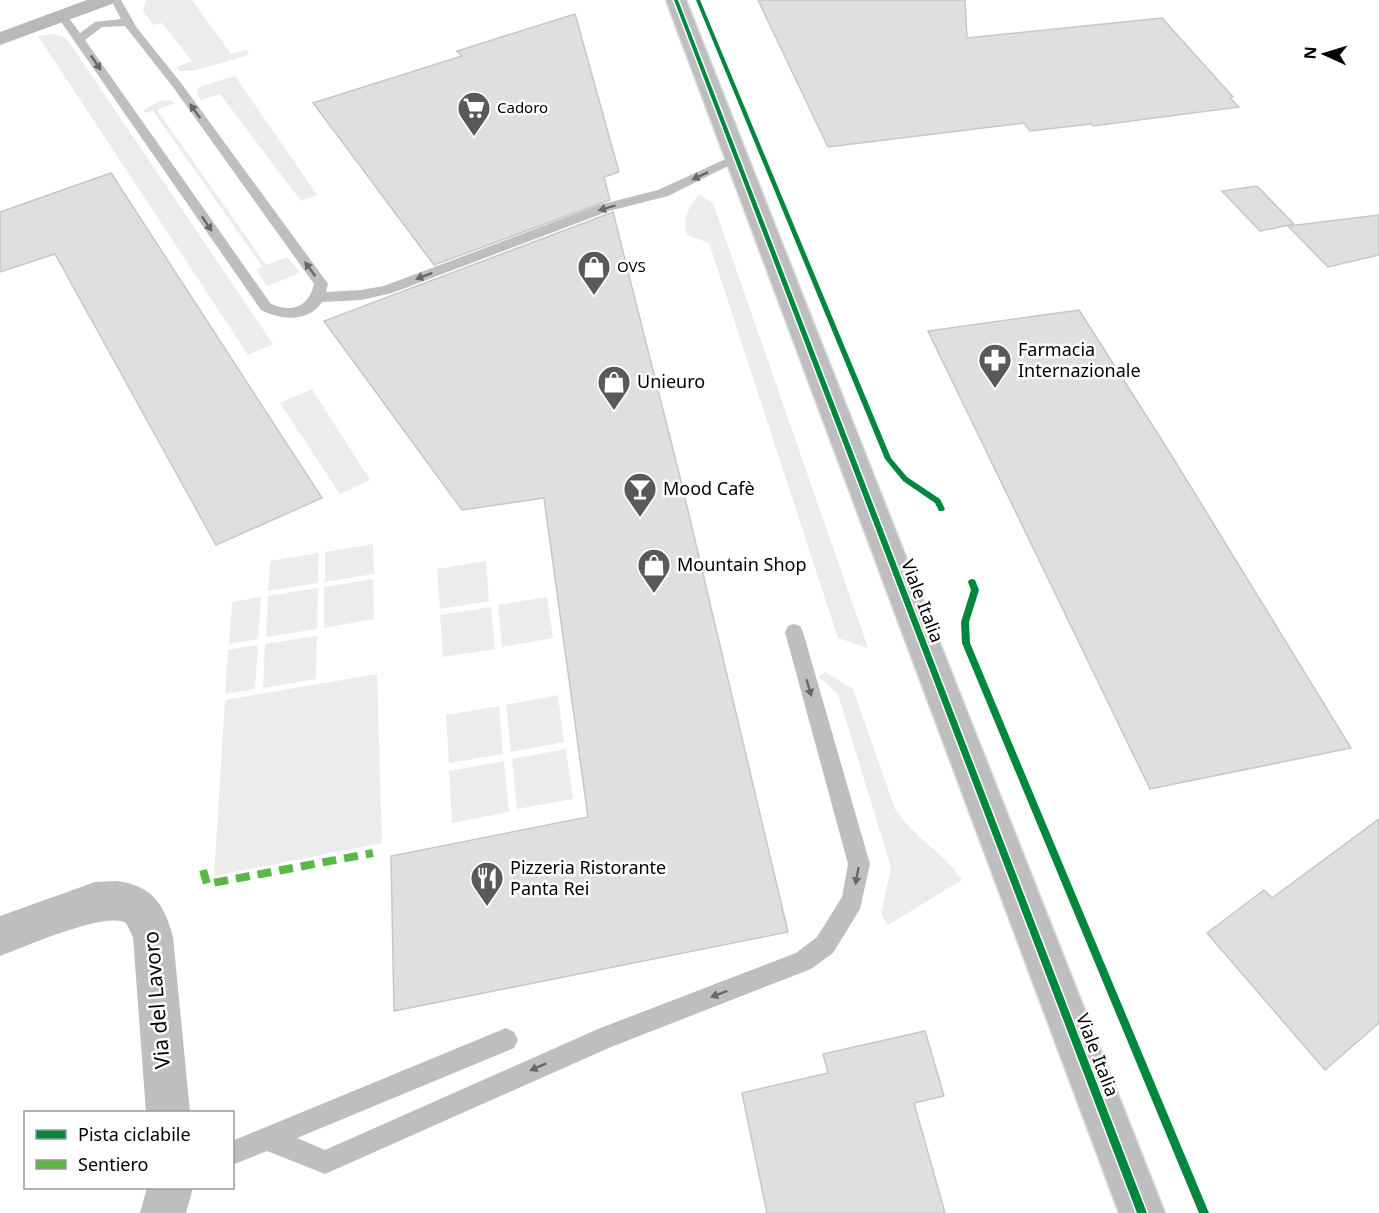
<svg xmlns="http://www.w3.org/2000/svg" width="1379" height="1213" viewBox="0 0 1379 1213" font-family="'Noto Sans',sans-serif">
  <style>
    .green { fill: #ececec }
    .building { fill: #dfdfdf; stroke: #c7c7c7; stroke-width: 1.5 }
    .lines { fill: none; stroke-linecap: round; stroke-linejoin: round }
    .primary-casing { stroke: #dbdbdb; stroke-width: 3 }
    .lane { fill: #bebebe; fill-rule: evenodd }
    .street { fill: #bebebe; fill-rule: evenodd }
    .secondary { fill: #b8b8b8; fill-rule: evenodd }
    .primary { fill: #bebebe; fill-rule: evenodd }
    .quiet { stroke: #58b947; stroke-width: 8; stroke-dasharray: 14 8; stroke-linecap: butt }
    .cycleway-casing { stroke: #fff; stroke-width: 3 }
    .cycleway { fill: #00873e; fill-rule: evenodd }
    .oneway { fill: #686868 }
    .labels { text-anchor: middle; stroke-width: 5; stroke-linejoin: round; paint-order: stroke }
    .far-poi-label { font-size: 15px; fill: #000; stroke: #fff; text-anchor: start }
    .poi-label { font-size: 18px; fill: #000; stroke: #fff; text-anchor: start }
    .street-label { font-size: 18px; fill: #000; stroke: #fff }
    .near-street-label { font-size: 21px; fill: #000; stroke: #fff }
  </style>
  <rect width="100%" height="100%" fill="#fff"/>
  <g class="green">
    <path d="M146,0H192L231,54L247,50L249,53L246,56L192,71H179L176,67L192,61L162,23L153,25L143,10Z"/>
    <path d="M51,34L59,35L67,39L273,344L248,355L38,36Z"/>
    <path d="M235,76L317,195L301,201L220,94L201,100L197,94L199,87Z"/>
    <path d="M170,100L175,103L157,110L266,265L287,257L300,273L267,286L256,270L262,266L153,111L145,113L143,110L160,101Z"/>
    <path d="M699,194L713,203L868,648L838,638L709,243L687,235C681,219 689,207 699,194Z"/>
    <path d="M312,389L370,480L340,494L280,403Z"/>
    <path d="M373,544L374,574L325,582V552Z"/>
    <path d="M319,553L318,583L268,591L270,561Z"/>
    <path d="M486,561L489,601L440,609L437,569Z"/>
    <path d="M373,579L374,619L324,628V587Z"/>
    <path d="M318,588L317,629L266,637L268,596Z"/>
    <path d="M261,597L258,639L229,644L232,602Z"/>
    <path d="M547,597L553,638L502,647L498,605Z"/>
    <path d="M491,607L495,649L443,657L440,615Z"/>
    <path d="M317,636L316,679L263,688L265,644Z"/>
    <path d="M258,645L255,689L225,694L228,650Z"/>
    <path d="M825,672L853,689L895,809C913,837 943,852 962,880L888,925L881,914L891,867L838,694L818,676Z"/>
    <path d="M377,674L382,843L214,876L225,700Z"/>
    <path d="M558,695L564,742L511,752L506,705Z"/>
    <path d="M499,706L503,754L449,763L446,715Z"/>
    <path d="M566,749L573,799L517,809L512,759Z"/>
    <path d="M504,761L509,812L452,823L449,771Z"/>
  </g>
  <g class="building">
    <path d="M758,0H965L967,38L1162,18L1233,97L1230,98L1239,107L1093,126L1091,124L1030,131L1024,123L828,147Z"/>
    <path d="M575,14L619,172L604,177L610,200L434,265L313,103L462,56L457,51Z"/>
    <path d="M111,173L322,498L216,545L55,254L0,272V212Z"/>
    <path d="M1257,186L1294,224L1260,231L1222,191Z"/>
    <path d="M613,212L680,477L788,932L394,1011L391,856L588,817L544,498L462,510L324,321Z"/>
    <path d="M1379,215V255L1328,267L1288,226Z"/>
    <path d="M1079,310L1170,453L1351,748L1150,789L928,331Z"/>
    <path d="M1379,819V1023L1325,1070L1207,933L1264,890L1272,898Z"/>
    <path d="M925,1031L944,1096L914,1103L945,1213H767L742,1093L828,1073L823,1054Z"/>
  </g>
  <g class="lines">
    <defs>
      <path id="primary" d="M666,0H686L1165,1213H1119Z"/>
    </defs>
    <use href="#primary" class="primary-casing"/>
    <g class="lane">
      <path d="M111,0H121L137,28L181,83L326,281L328,284L326,292L361,290L384,286L599,205L658,190L732,156L736,155L742,159L668,196L609,211L392,293L361,300L322,302C308,323 281,320 261,310L57,16L62,13L66,14L80,33L95,22L121,19ZM125,26L173,87L314,284C309,307 292,313 271,304L85,40L102,27Z"/>
      <path d="M794,624L800,626L803,632L870,864L860,909L833,953L811,969L611,1047L325,1174L267,1151L232,1165V1141L506,1028L514,1032L518,1040L514,1048L297,1138L325,1150L598,1029L796,953L817,937L842,897L848,864L785,632L788,626Z"/>
    </g>
    <g class="street">
      <path d="M117,881C153,886 164,904 173,937L190,1112H146L133,937L126,923C105,911 25,947 0,956V916L95,882Z"/>
      <path d="M147,1188H193L186,1213H140Z"/>
    </g>
    <path class="secondary" d="M87,0H115L112,4L0,45V32Z"/>
    <use href="#primary" class="primary"/>
    <path class="quiet" d="M203,870L207,884L373,853"/>
    <defs>
      <g id="cycleway">
        <path d="M674,0H678L1147,1213H1137Z"/>
        <path d="M696,0H700L891,458L907,477L940,499L945,509L943,511H939L935,503L903,481L885,459Z"/>
        <path d="M972,579L975,580L979,590L969,622L970,643L1209,1213H1199L962,643L961,622L971,590L968,582L969,580Z"/>
      </g>
    </defs>
    <use href="#cycleway" class="cycleway-casing"/>
    <use href="#cycleway" class="cycleway"/>
  </g>
  <defs><path id="oneway-solid" d="M-6-.8H1V-3.2L6.5 0L1 3.2V.8H-6Z" transform="scale(1.5)"/></defs>
  <g class="oneway">
    <use href="#oneway-solid" transform="translate(96 63) rotate(56)"/>
    <use href="#oneway-solid" transform="translate(195 111) rotate(-126)"/>
    <use href="#oneway-solid" transform="translate(700 176) rotate(155)"/>
    <use href="#oneway-solid" transform="translate(607 208) rotate(163)"/>
    <use href="#oneway-solid" transform="translate(207 224) rotate(56)"/>
    <use href="#oneway-solid" transform="translate(310 269) rotate(-126)"/>
    <use href="#oneway-solid" transform="translate(424 276) rotate(159)"/>
    <use href="#oneway-solid" transform="translate(809 688) rotate(74)"/>
    <use href="#oneway-solid" transform="translate(857 876) rotate(100)"/>
    <use href="#oneway-solid" transform="translate(719 994) rotate(159)"/>
    <use href="#oneway-solid" transform="translate(538 1067) rotate(156)"/>
  </g>
  <defs>
    <symbol id="supermarket-pin" viewBox="-11 -11 22 30"><path d="M0 17L-7.5 6A9.5 9.5 0 1 1 7.5 6Z" fill="#595959" stroke="#fff"/><path d="M-6-5.5h2.5l.6 2H6L4.5 2H-2.5L-4.4-4H-6ZM-1.5 3.2a1.3 1.3 0 1 0 .1 0ZM3 3.2a1.3 1.3 0 1 0 .1 0Z" fill="#fff"/></symbol>
    <symbol id="shop-pin" viewBox="-11 -11 22 30"><path d="M0 17L-7.5 6A9.5 9.5 0 1 1 7.5 6Z" fill="#595959" stroke="#fff"/><path d="M-5-2.5h2.3a2.7 3.5 0 0 1 5.4 0H5L5.5 6h-11ZM-1.5-2.5h3a1.5 2.3 0 0 0-3 0Z" fill="#fff"/></symbol>
    <symbol id="pharmacy-pin" viewBox="-11 -11 22 30"><path d="M0 17L-7.5 6A9.5 9.5 0 1 1 7.5 6Z" fill="#595959" stroke="#fff"/><path d="M-2-6h4v4h4v4h-4v4h-4v-4h-4v-4h4Z" fill="#fff"/></symbol>
    <symbol id="bar-pin" viewBox="-11 -11 22 30"><path d="M0 17L-7.5 6A9.5 9.5 0 1 1 7.5 6Z" fill="#595959" stroke="#fff"/><path d="M-6-5H6L.8 .8V4.5H3.5V6h-7V4.5H-.8V.8Z" fill="#fff"/></symbol>
    <symbol id="restaurant-pin" viewBox="-11 -11 22 30"><path d="M0 17L-7.5 6A9.5 9.5 0 1 1 7.5 6Z" fill="#595959" stroke="#fff"/><path d="M-5-6h1v4h1v-4h1v4h1v-4h1v5L-1.5 .5V6h-2V.5L-5-1ZM5-6V6H3V1.5H1.5Q1.5-4 5-6Z" fill="#fff"/></symbol>
  </defs>
  <g fill-rule="evenodd">
    <use href="#supermarket-pin" x="455" y="89" width="38" height="52"/>
    <use href="#shop-pin" x="575" y="248" width="38" height="52"/>
    <use href="#pharmacy-pin" x="976" y="341" width="38" height="52"/>
    <use href="#shop-pin" x="595" y="363" width="38" height="52"/>
    <use href="#bar-pin" x="621" y="470" width="38" height="52"/>
    <use href="#shop-pin" x="635" y="546" width="38" height="52"/>
    <use href="#restaurant-pin" x="468" y="859" width="38" height="52"/>
  </g>
  <g class="labels">
    <g class="far-poi-label">
      <text x="497" y="113">Cadoro</text>
      <text x="617" y="272">OVS</text>
    </g>
    <g class="poi-label">
      <text x="1018" y="356">Farmacia<tspan x="1018" dy="21">Internazionale</tspan></text>
      <text x="637" y="388">Unieuro</text>
      <text x="663" y="495">Mood Cafè</text>
      <text x="677" y="571">Mountain Shop</text>
      <text x="510" y="874">Pizzeria Ristorante<tspan x="510" dy="21">Panta Rei</tspan></text>
    </g>
    <g class="street-label">
      <text transform="translate(922 601) rotate(69)" y="6">Viale Italia</text>
      <text transform="translate(1097 1055) rotate(69)" y="6">Viale Italia</text>
    </g>
    <g class="near-street-label">
      <text transform="translate(157 1000) rotate(-95)" y="7">Via del Lavoro</text>
    </g>
  </g>
  <rect x="24" y="1111" width="210" height="78" fill="#ffffff" stroke="#999999" stroke-width="1.5"/>
  <rect x="36" y="1130" width="30" height="9" fill="#00873e" stroke="#999999" stroke-width="1.5"/>
  <text x="78" y="1141" font-size="18" fill="#000000">Pista ciclabile</text>
  <rect x="36" y="1160" width="30" height="9" fill="#58b947" stroke="#999999" stroke-width="1.5"/>
  <text x="78" y="1171" font-size="18" fill="#000000">Sentiero</text>
  <g transform="translate(1325 54) rotate(274)" stroke="#ffffff" stroke-width="4.5" paint-order="stroke">
  <path d="M0-4.5L10 22L0 15L-10 22Z" fill="#000000"/>
  <text y="-9" font-size="16" font-weight="bold" text-anchor="middle" fill="#000000">N</text>
  </g>
</svg>
